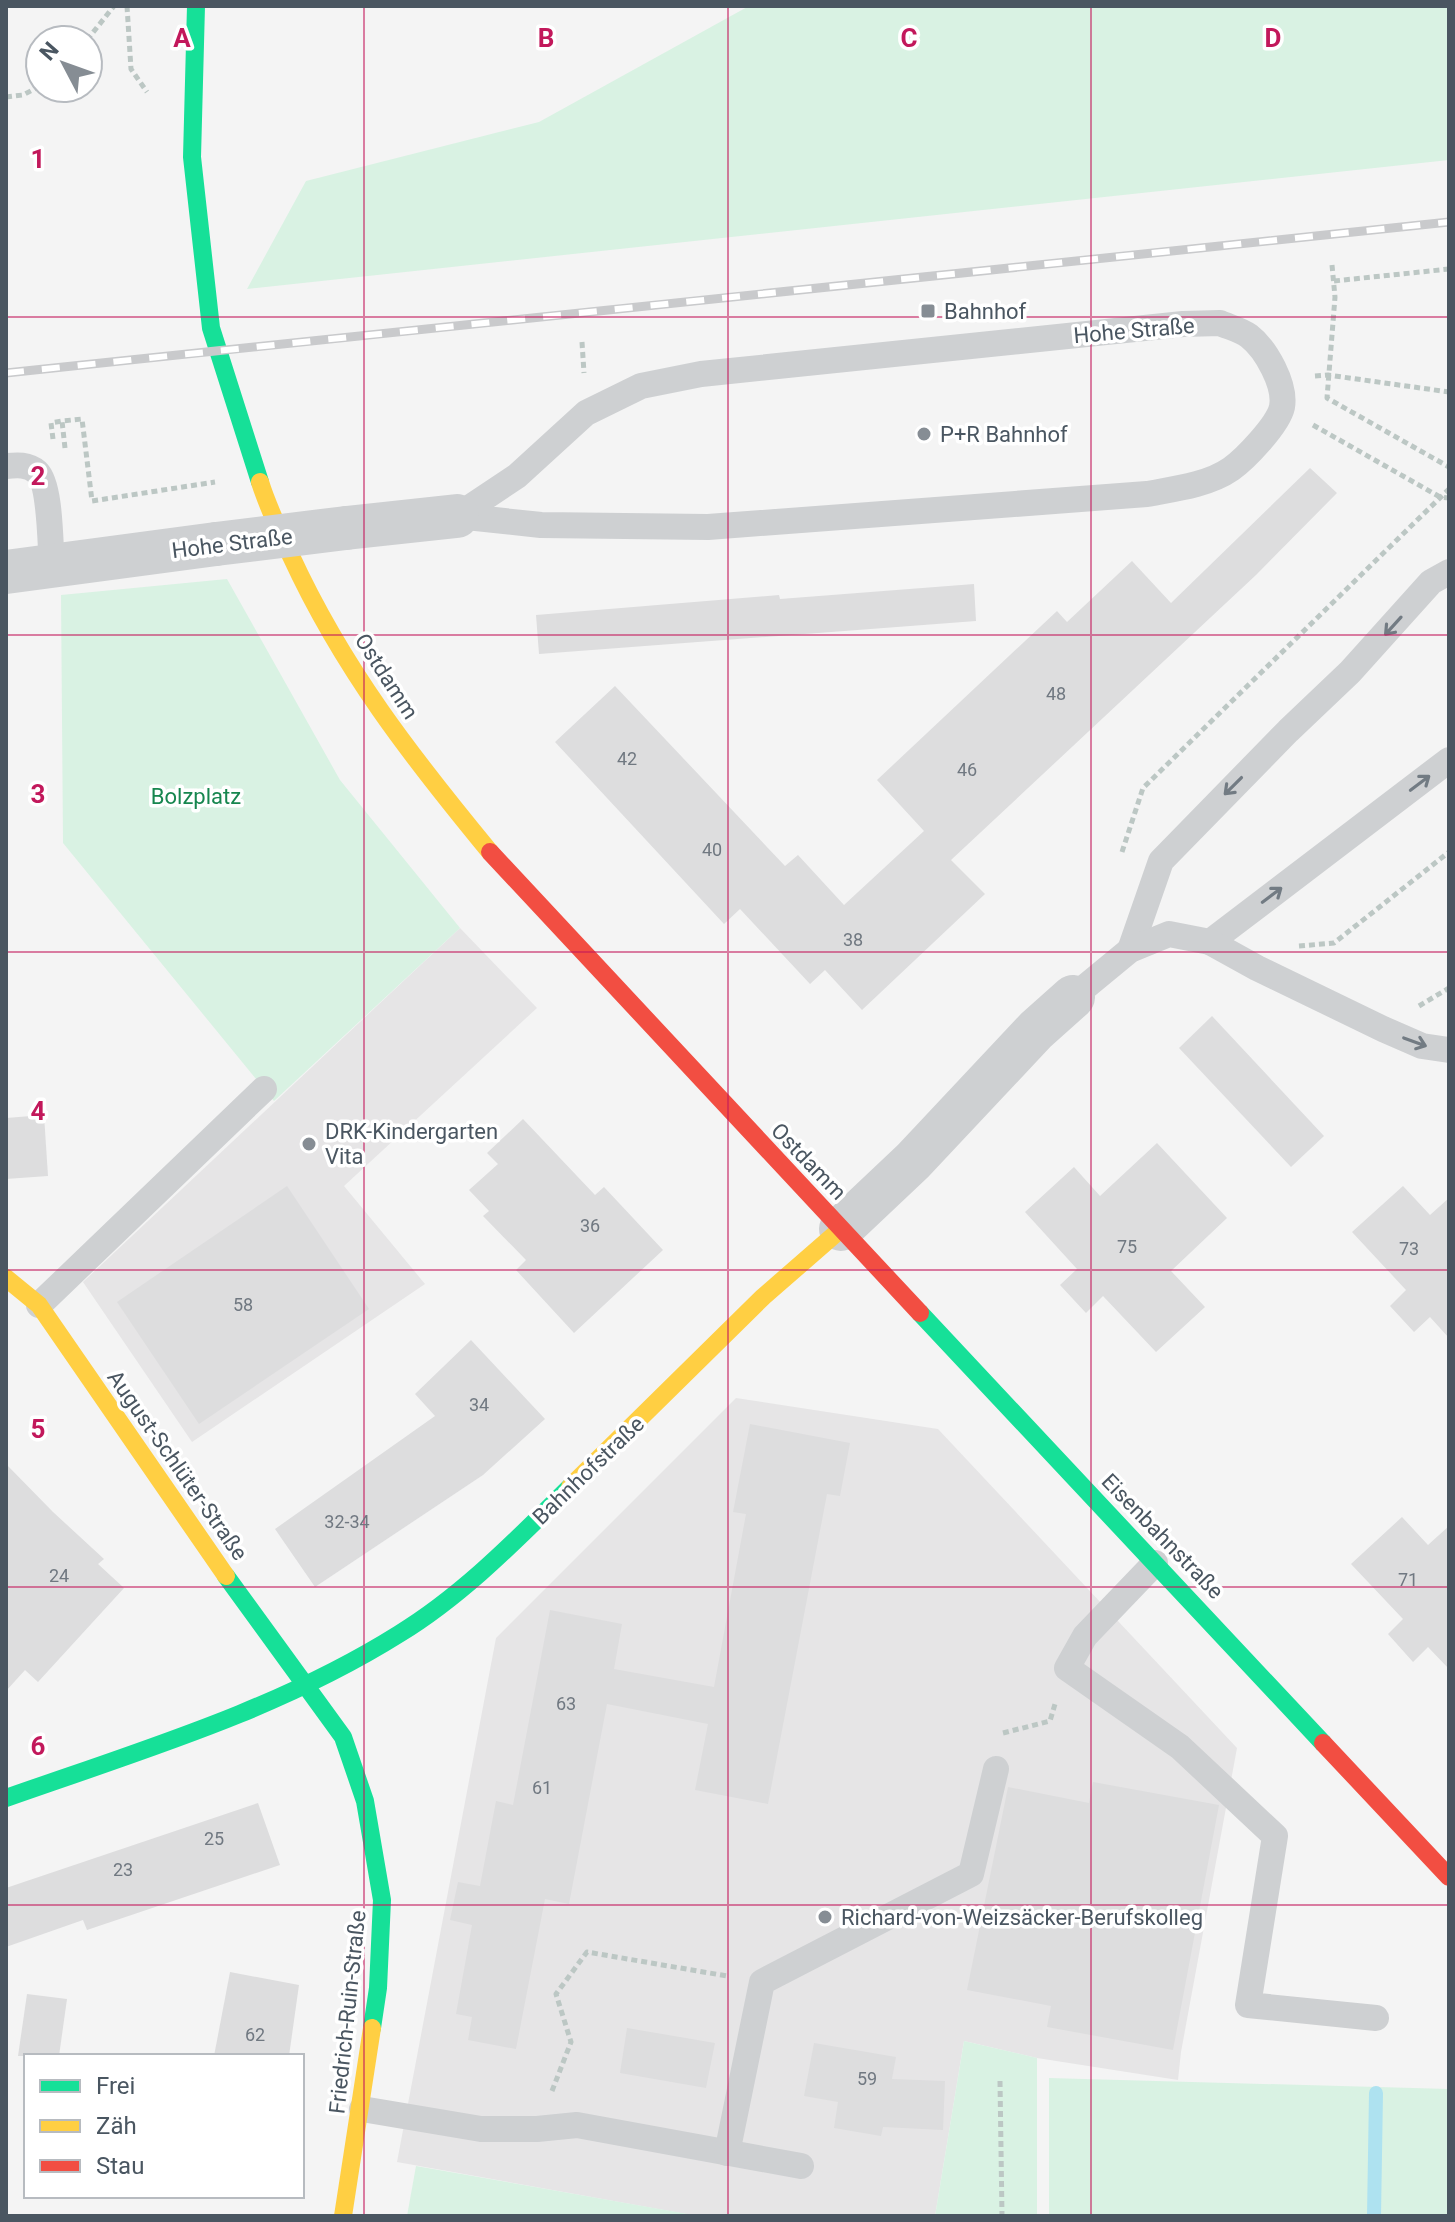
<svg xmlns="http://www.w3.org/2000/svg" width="1455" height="2222" viewBox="0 0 1455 2222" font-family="Roboto,sans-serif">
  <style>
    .education { fill: #e6e5e6 }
    .green { fill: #d9f2e3 }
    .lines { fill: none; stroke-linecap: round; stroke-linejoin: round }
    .stream { stroke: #aee2f0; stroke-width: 14 }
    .building { fill: #ddddde }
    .path { stroke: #bcc7c4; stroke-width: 5; stroke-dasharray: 6 4; stroke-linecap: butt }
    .lane { stroke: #ced0d2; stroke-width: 26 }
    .street { stroke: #ced0d2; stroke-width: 44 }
    .fast { stroke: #16e098; stroke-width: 18 }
    .slow { stroke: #ffcf43; stroke-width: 18 }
    .jam { stroke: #f24e42; stroke-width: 18 }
    .rail-casing { stroke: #c9cacc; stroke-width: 9 }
    .rail { stroke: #fff; stroke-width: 6; stroke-dasharray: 18; stroke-linecap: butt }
    .street-bridge { stroke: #ced0d2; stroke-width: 44 }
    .oneway { stroke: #727b83 }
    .grid { fill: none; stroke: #c2185b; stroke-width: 2; stroke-opacity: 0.55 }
    .poi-dot { fill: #868d94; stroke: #fff; stroke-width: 3 }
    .labels { text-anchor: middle; stroke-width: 7; stroke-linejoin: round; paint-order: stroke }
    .number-label { font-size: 18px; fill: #707881 }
    .poi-label { font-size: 22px; fill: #4a5661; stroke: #fff; text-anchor: start }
    .street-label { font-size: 22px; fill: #4a5661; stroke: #fff }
    .park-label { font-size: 22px; fill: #17864f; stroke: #fff }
    .grid-label { font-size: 26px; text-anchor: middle; font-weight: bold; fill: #c2185b; stroke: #fff; stroke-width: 7; stroke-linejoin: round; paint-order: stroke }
  </style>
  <rect width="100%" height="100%" fill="#f4f4f4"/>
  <g class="education">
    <path d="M460,928L537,1008L344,1186L425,1284L192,1442L83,1282Z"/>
    <path d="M736,1398L938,1429L1237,1748L1181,2052L1178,2080L1037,2058L964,2041L935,2216H697L397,2162L496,1638Z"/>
  </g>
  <g class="green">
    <path d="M749,6H1449V160L247,289L306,181L539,122Z"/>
    <path d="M227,579L340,780L460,928L274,1101L63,843L61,595Z"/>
    <path d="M964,2041L1037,2058V2216H935Z"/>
    <path d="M1049,2078L1449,2089V2216H1049Z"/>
    <path d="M416,2166L699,2216H407Z"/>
  </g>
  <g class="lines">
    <path class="stream" d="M1374,2216L1376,2093"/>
  </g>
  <g class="building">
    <path d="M1310,468L1337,493L1256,575L951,860L985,894L862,1010L825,970L810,984L740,909L724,924L555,742L615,686L785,866L798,855L844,905L924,831L877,780L1057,611L1067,622L1132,561L1171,603Z"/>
    <path d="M974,584L976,621L539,654L536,615L779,595L780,599Z"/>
    <path d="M1212,1016L1324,1136L1291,1167L1179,1048Z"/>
    <path d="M44,1115L48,1176L6,1179V1118Z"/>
    <path d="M523,1119L595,1195L604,1187L663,1250L574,1333L516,1270L526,1260L483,1216L489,1211L469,1190L498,1164L487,1153Z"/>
    <path d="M1157,1143L1227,1218L1171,1271L1205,1307L1156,1352L1103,1296L1086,1313L1060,1285L1077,1269L1025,1212L1074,1167L1100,1196Z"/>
    <path d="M287,1186L369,1309L199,1424L117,1302Z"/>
    <path d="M1403,1186L1430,1215L1449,1198V1338L1430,1317L1414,1332L1390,1306L1406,1290L1352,1232Z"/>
    <path d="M471,1340L545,1419L483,1475L315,1587L275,1529L435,1416L415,1394Z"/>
    <path d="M750,1424L850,1443L840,1496L827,1494L768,1804L695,1790L708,1724L607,1704L569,1904L545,1899L516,2049L468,2040L472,2017L456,2014L472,1925L450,1920L458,1882L480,1886L496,1801L513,1805L550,1610L622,1624L614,1669L714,1687L746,1514L733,1512Z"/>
    <path d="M6,1464L53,1512L104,1559L98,1564L124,1588L38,1682L25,1670L6,1691Z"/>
    <path d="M1402,1517L1428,1545L1449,1526V1669L1428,1647L1413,1662L1388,1634L1403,1619L1351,1564Z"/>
    <path d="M1093,1782L1219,1805L1173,2050L1047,2027L1051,2006L967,1990L1008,1787L1089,1803Z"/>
    <path d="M258,1803L280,1865L87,1930L83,1920L6,1947V1888Z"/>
    <path d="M230,1972L299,1985L289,2056H214Z"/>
    <path d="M27,1994L67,1999L59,2056H18Z"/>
    <path d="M627,2028L715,2043L706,2088L620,2073Z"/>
    <path d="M814,2043L896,2057L892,2079L945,2081L943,2130L883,2127L881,2136L834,2128L838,2102L804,2096Z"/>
  </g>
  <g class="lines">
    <g class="path">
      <path d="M127,6L131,69L147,92"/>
      <path d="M87,40L114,6"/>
      <path d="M6,97L23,95L40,86"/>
      <path d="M1332,265L1335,297L1327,398L1449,467"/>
      <path d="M1334,281L1449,269"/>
      <path d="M582,342L584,373"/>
      <path d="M1315,376L1328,375L1449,392"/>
      <path d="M1313,425L1440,497L1449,498"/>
      <path d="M53,439L51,423L62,421"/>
      <path d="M65,448L62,421L82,419L92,501L215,482"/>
      <path d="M1122,852L1143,788L1449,489"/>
      <path d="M1299,946L1334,943L1449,852"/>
      <path d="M1419,1006L1449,988"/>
      <path d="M1003,1733L1050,1721L1055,1704"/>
      <path d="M1000,2081L1002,2216"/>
      <path d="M552,2091L571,2042L556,1994L587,1952L727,1976"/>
    </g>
    <g class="lane">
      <path d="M1220,323C1229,327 1241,330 1249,336C1266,349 1286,385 1282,407C1278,425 1245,459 1231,469C1208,485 1174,489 1147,494L708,527L541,525L457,516L517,476L586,413L641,386L701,374L1183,324Z"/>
      <path d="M6,466C17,465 28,464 37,472C51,485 50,546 52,567"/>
      <path d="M1210,942L1449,760"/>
      <path d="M1130,950L1161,861L1288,731L1350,672L1431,582L1449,572"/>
      <path d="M1073,997L1130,950L1169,934L1210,942L1257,968L1383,1029L1422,1046L1449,1050"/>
      <path d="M39,1305L264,1089"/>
      <path d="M1155,1563L1085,1636L1067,1668L1180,1747L1275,1836L1248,2005L1376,2018"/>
      <path d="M362,2109L481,2129H537L577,2125L801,2166"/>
      <path d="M727,2153L762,1982L971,1874L996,1769"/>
    </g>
    <g class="street">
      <path d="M346,528L457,516"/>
      <path d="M6,572L216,544"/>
      <path d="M841,1229L913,1161L1036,1030L1073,997"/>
    </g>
    <g class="fast">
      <path d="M196,6L192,157L211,328L260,482"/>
      <path d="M920,1313L1323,1743"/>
      <path d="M226,1576L343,1737L365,1801L382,1900L378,1988L372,2028"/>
      <path d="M6,1798C139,1751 278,1710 399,1634C463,1595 516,1540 570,1487"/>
    </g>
    <g class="slow">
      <path d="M260,482C268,508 280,532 291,556C343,669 411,756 490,852"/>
      <path d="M6,1278L39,1305L226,1576"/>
      <path d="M570,1487L763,1297L841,1229"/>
      <path d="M343,2216L372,2028"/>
    </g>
    <g class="jam">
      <path d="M490,852L920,1313"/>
      <path d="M1323,1743L1449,1877"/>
    </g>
    <defs>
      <path id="rail" d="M6,373L1449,222"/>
    </defs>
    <use href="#rail" class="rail-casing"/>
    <use href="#rail" class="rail"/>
    <path class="street-bridge" d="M216,544L346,528"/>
  </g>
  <defs><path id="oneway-shaft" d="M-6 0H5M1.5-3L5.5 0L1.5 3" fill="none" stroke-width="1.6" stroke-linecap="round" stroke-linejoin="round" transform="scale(2)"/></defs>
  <g class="oneway">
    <use href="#oneway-shaft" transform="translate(1393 626) rotate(132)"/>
    <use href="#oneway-shaft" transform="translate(1420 783) rotate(-37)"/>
    <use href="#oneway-shaft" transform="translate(1233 786) rotate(135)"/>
    <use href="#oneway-shaft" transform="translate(1272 895) rotate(-37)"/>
    <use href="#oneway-shaft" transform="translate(1415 1042) rotate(20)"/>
  </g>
  <path class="grid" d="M364,6V2216M728,6V2216M1091,6V2216M6,317H1449M6,635H1449M6,952H1449M6,1270H1449M6,1587H1449M6,1905H1449"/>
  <g class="poi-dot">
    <rect x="920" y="303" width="16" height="16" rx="4"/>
    <circle cx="924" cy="434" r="8"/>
    <circle cx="309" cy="1144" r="8"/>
    <circle cx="825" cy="1917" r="8"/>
  </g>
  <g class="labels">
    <g class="number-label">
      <text x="1056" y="700">48</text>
      <text x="627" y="765">42</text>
      <text x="967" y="776">46</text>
      <text x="712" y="856">40</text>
      <text x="853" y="946">38</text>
      <text x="590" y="1232">36</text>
      <text x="1127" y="1253">75</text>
      <text x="1409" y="1255">73</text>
      <text x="243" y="1311">58</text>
      <text x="479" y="1411">34</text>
      <text x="347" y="1528">32-34</text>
      <text x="59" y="1582">24</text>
      <text x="1408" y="1586">71</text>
      <text x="566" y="1710">63</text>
      <text x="542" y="1794">61</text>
      <text x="214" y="1845">25</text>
      <text x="123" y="1876">23</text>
      <text x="255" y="2041">62</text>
      <text x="867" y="2085">59</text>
    </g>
    <g class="poi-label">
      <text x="944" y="319">Bahnhof</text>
      <text x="940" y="442">P+R Bahnhof</text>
      <text x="325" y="1139">DRK-Kindergarten<tspan x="325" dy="25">Vita</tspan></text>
      <text x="841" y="1925">Richard-von-Weizsäcker-Berufskolleg</text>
    </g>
    <g class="street-label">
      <text transform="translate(1134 330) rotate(-5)" y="8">Hohe Straße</text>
      <text transform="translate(232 543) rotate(-7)" y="8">Hohe Straße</text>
      <text transform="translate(387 676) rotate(57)" y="8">Ostdamm</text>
      <text transform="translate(809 1161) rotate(46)" y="8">Ostdamm</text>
      <text transform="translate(178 1465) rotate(55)" y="8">August-Schlüter-Straße</text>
      <text transform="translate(588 1470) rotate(-44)" y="8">Bahnhofstraße</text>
      <text transform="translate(1163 1536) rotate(46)" y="8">Eisenbahnstraße</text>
      <text transform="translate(347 2012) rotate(-84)" y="8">Friedrich-Ruin-Straße</text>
    </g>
    <g class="park-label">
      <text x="196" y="804">Bolzplatz</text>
    </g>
  </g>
  <g class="grid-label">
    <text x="182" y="47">A</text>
    <text x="546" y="47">B</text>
    <text x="909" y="47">C</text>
    <text x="1273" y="47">D</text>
    <text x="38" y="168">1</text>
    <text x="38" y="485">2</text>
    <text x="38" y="803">3</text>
    <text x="38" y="1120">4</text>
    <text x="38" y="1438">5</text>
    <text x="38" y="1755">6</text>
  </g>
  <rect width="1455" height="2222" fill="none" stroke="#4a5661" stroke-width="16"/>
  <rect x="24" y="2054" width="280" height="144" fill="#ffffff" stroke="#b7bbc0" stroke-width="2"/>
  <rect x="40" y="2080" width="40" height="12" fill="#16e098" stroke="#b7bbc0" stroke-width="2"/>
  <text x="96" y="2094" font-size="24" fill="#4a5661">Frei</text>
  <rect x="40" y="2120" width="40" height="12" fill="#ffcf43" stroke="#b7bbc0" stroke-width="2"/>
  <text x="96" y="2134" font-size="24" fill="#4a5661">Zäh</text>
  <rect x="40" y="2160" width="40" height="12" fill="#f24e42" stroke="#b7bbc0" stroke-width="2"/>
  <text x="96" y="2174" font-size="24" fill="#4a5661">Stau</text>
  <g transform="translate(64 64) rotate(311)"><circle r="38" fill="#ffffff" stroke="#b7bbc0" stroke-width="2"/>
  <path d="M0-6L14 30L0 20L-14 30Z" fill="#868d94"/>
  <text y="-12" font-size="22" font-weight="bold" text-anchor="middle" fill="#4a5661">N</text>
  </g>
</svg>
